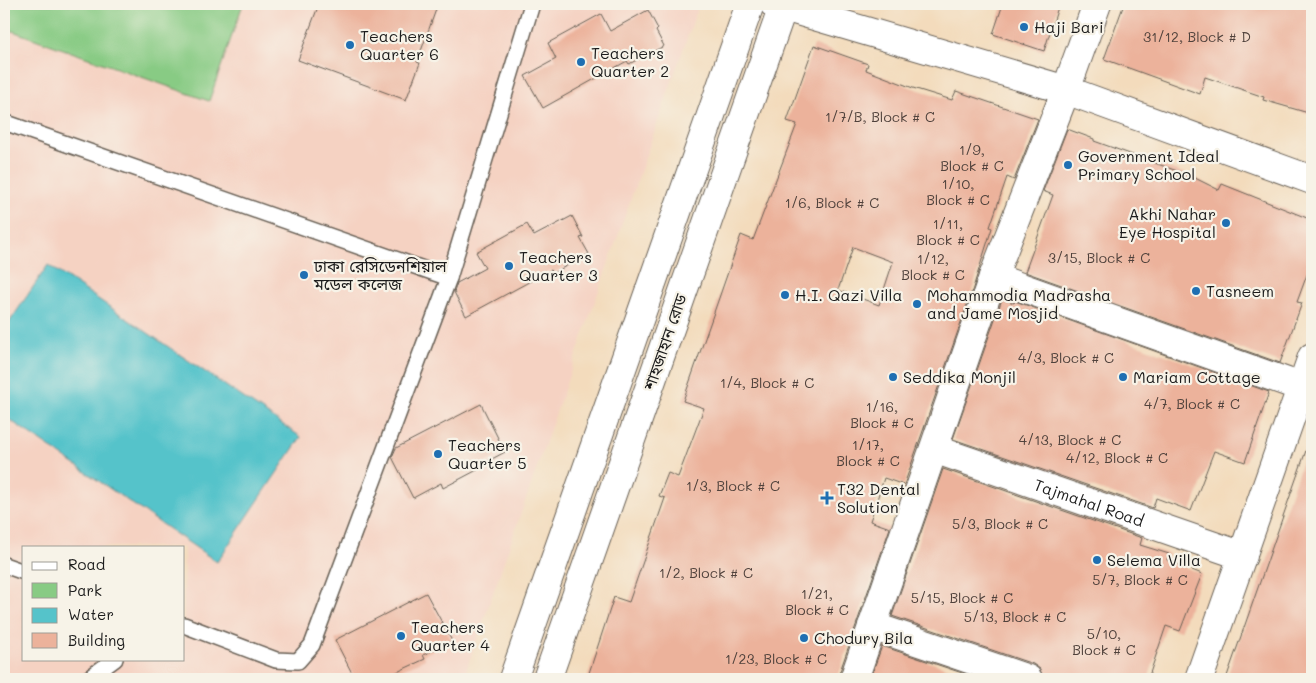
<svg xmlns="http://www.w3.org/2000/svg" width="1316" height="683" viewBox="0 0 1316 683" font-family="Mali,'Noto Sans Bengali',sans-serif">
  <style>
    .built { fill: #f5d2c2; fill-rule: evenodd }
    .green { fill: #88cb84; stroke: #527450 }
    .water { fill: #55c3ca; stroke: #387073 }
    .building { fill: #ecb29b; fill-rule: evenodd }
    .lines { fill: none; stroke-linecap: round; stroke-linejoin: round }
    .lane-casing { stroke: #675f54; stroke-width: 18 }
    .street-casing { stroke: #675f54; stroke-width: 30 }
    .secondary-casing { stroke: #675f54; stroke-width: 30 }
    .lane { stroke: #fff; stroke-width: 15 }
    .street { stroke: #fff; stroke-width: 28 }
    .secondary { stroke: #fff; stroke-width: 28 }
    .poi-dot { fill: #1f6fb2; stroke: #f7f3e8; stroke-width: 2 }
    .labels { text-anchor: middle; stroke-width: 4.5; stroke-linejoin: round; paint-order: stroke }
    .number-label { font-size: 14px; fill: #50423c }
    .poi-label { font-size: 16px; fill: #1c1c1c; stroke: #f7f3e8; text-anchor: start }
    .street-label { font-size: 16px; fill: #1c1c1c; stroke: #f7f3e8 }
  </style>
  <rect width="100%" height="100%" fill="#f7f3e8"/>
  <filter id="ink" filterUnits="userSpaceOnUse"><feTurbulence type="fractalNoise" baseFrequency=".02" numOctaves="2"/><feDisplacementMap in="SourceGraphic" scale="10" xChannelSelector="R" yChannelSelector="G"/><feConvolveMatrix kernelMatrix="1 2 1 2 8 2 1 2 1" color-interpolation-filters="sRGB"/></filter>
  <filter id="wash" filterUnits="userSpaceOnUse"><feTurbulence type="fractalNoise" baseFrequency=".0096" numOctaves="4" result="noise"/><feDisplacementMap in="SourceGraphic" scale="20" xChannelSelector="R" yChannelSelector="G"/><feGaussianBlur stdDeviation="1.12" result="paint"/><feColorMatrix in="noise" values="0 0 0 0 0 0 0 0 0 0 0 0 0 0 0 0 0 1.4 0 .05"/><feComposite in="paint" operator="in"/></filter>
  <g filter="url(#wash)">
    <rect width="100%" height="100%" fill="#f3dbbc"/>
    <path class="built" d="M4,4H699L463,679H4ZM24,547H184V659H24Z"/>
    <path class="green" d="M4,4H243L209,101L4,28Z"/>
    <path class="water" d="M48,265L301,437L217,562L4,416V330Z"/>
    <g id="blocks">
      <g class="building">
        <path d="M319,4H438L417,62L420,63L406,100L298,60Z"/>
        <path d="M1003,4H1059L1044,51L993,34Z"/>
        <path d="M1124,4H1312V114L1263,100L1264,97L1205,77L1200,94L1104,59Z"/>
        <path d="M648,10L658,29L656,31L664,46L629,64L627,61L543,108L525,76L556,59L548,43L601,14L610,31Z"/>
        <path d="M814,45L868,64L866,70L913,88L952,100L956,91L1038,119L1014,180L1007,177L990,227L992,228L973,288L904,485L884,478L870,521L890,528L839,674V679H587L614,597L629,602L665,498L659,496L668,473L678,477L704,408L683,401L741,235L753,240L797,124L787,121ZM853,247L893,262L879,305L838,290Z"/>
        <path d="M1067,129L1094,139V141L1191,176L1219,190L1222,184L1312,220V261L1297,302L1302,303L1280,363L1025,272L1053,195L1043,191Z"/>
        <path d="M572,216L583,237L580,238L589,254L553,273L551,270L466,316L454,292L457,283L485,268L476,252L527,224L534,236Z"/>
        <path d="M1002,299L1014,303L1015,301L1269,392L1245,462L1214,451L1191,511L1156,498L1153,508L953,439Z"/>
        <path d="M481,404L505,452L477,467L479,469L443,488L441,483L413,498L392,457L396,448Z"/>
        <path d="M1309,442H1312V679H1226Z"/>
        <path d="M943,469L1142,538L1140,545L1169,554L1167,560L1202,574L1180,631L1166,626L1148,679H1043L1040,669L1033,664L892,616Z"/>
        <path d="M426,593L452,641L423,655L425,659L382,679H355L335,640Z"/>
        <path d="M882,646L980,679H870Z"/>
      </g>
    </g>
  </g>
  <g filter="url(#ink)">
    <use href="#blocks" fill-opacity="0" stroke="#675f54" stroke-width="1"/>
    <g class="lines">
      <defs>
        <g id="lane">
          <path d="M4,122L449,278"/>
          <path d="M4,565L24,572"/>
          <path d="M184,625L276,660L298,661L312,645L449,278L532,4"/>
          <path d="M88,679L115,659"/>
        </g>
        <g id="street">
          <path d="M993,277L1301,387"/>
          <path id="s1" d="M934,449L1243,556"/>
          <path d="M872,626L1028,679"/>
          <path d="M854,679L993,277L1066,90L1097,4"/>
          <path d="M1199,679L1312,357"/>
        </g>
        <g id="secondary">
          <path d="M774,4L1066,90L1312,180"/>
          <path d="M513,679L750,4"/>
          <path d="M547,679L784,4"/>
        </g>
      </defs>
      <use href="#lane" class="lane-casing"/>
      <use href="#street" class="street-casing"/>
      <use href="#secondary" class="secondary-casing"/>
      <use href="#lane" class="lane"/>
      <use href="#street" class="street"/>
      <use href="#secondary" class="secondary"/>
    </g>
  </g>
  <g class="poi-dot">
    <circle cx="1024" cy="27" r="5"/>
    <circle cx="350" cy="45" r="5"/>
    <circle cx="581" cy="62" r="5"/>
    <circle cx="1068" cy="165" r="5"/>
    <circle cx="1226" cy="223" r="5"/>
    <circle cx="509" cy="266" r="5"/>
    <circle cx="304" cy="275" r="5"/>
    <circle cx="1196" cy="291" r="5"/>
    <circle cx="785" cy="295" r="5"/>
    <circle cx="917" cy="304" r="5"/>
    <circle cx="893" cy="377" r="5"/>
    <circle cx="1123" cy="377" r="5"/>
    <circle cx="438" cy="454" r="5"/>
    <path d="M824.5 490.5h5v5h5v5h-5v5h-5v-5h-5v-5h5z"/>
    <circle cx="1097" cy="560" r="5"/>
    <circle cx="401" cy="636" r="5"/>
    <circle cx="804" cy="638" r="5"/>
  </g>
  <g class="labels">
    <g class="number-label">
      <text x="1197" y="42">31/12, Block # D</text>
      <text x="880" y="122">1/7/B, Block # C</text>
      <text x="972" y="155">1/9,<tspan x="972" dy="16">Block # C</tspan></text>
      <text x="958" y="189">1/10,<tspan x="958" dy="16">Block # C</tspan></text>
      <text x="832" y="208">1/6, Block # C</text>
      <text x="948" y="229">1/11,<tspan x="948" dy="16">Block # C</tspan></text>
      <text x="1099" y="263">3/15, Block # C</text>
      <text x="933" y="264">1/12,<tspan x="933" dy="16">Block # C</tspan></text>
      <text x="1066" y="363">4/3, Block # C</text>
      <text x="767" y="388">1/4, Block # C</text>
      <text x="1192" y="409">4/7, Block # C</text>
      <text x="882" y="412">1/16,<tspan x="882" dy="16">Block # C</tspan></text>
      <text x="1070" y="445">4/13, Block # C</text>
      <text x="868" y="450">1/17,<tspan x="868" dy="16">Block # C</tspan></text>
      <text x="1117" y="463">4/12, Block # C</text>
      <text x="733" y="491">1/3, Block # C</text>
      <text x="1000" y="529">5/3, Block # C</text>
      <text x="706" y="578">1/2, Block # C</text>
      <text x="1140" y="585">5/7, Block # C</text>
      <text x="817" y="599">1/21,<tspan x="817" dy="16">Block # C</tspan></text>
      <text x="962" y="603">5/15, Block # C</text>
      <text x="1015" y="622">5/13, Block # C</text>
      <text x="1104" y="639">5/10,<tspan x="1104" dy="16">Block # C</tspan></text>
      <text x="776" y="664">1/23, Block # C</text>
    </g>
    <g class="poi-label">
      <text x="1034" y="33">Haji Bari</text>
      <text x="360" y="42">Teachers<tspan x="360" dy="18">Quarter 6</tspan></text>
      <text x="591" y="59">Teachers<tspan x="591" dy="18">Quarter 2</tspan></text>
      <text x="1078" y="162">Government Ideal<tspan x="1078" dy="18">Primary School</tspan></text>
      <text x="1216" y="220" text-anchor="end">Akhi Nahar<tspan x="1216" dy="18">Eye Hospital</tspan></text>
      <text x="519" y="263">Teachers<tspan x="519" dy="18">Quarter 3</tspan></text>
      <text x="314" y="272">ঢাকা রেসিডেনশিয়াল<tspan x="314" dy="18">মডেল কলেজ</tspan></text>
      <text x="1206" y="297">Tasneem</text>
      <text x="795" y="301">H.I. Qazi Villa</text>
      <text x="927" y="301">Mohammodia Madrasha<tspan x="927" dy="18">and Jame Mosjid</tspan></text>
      <text x="903" y="383">Seddika Monjil</text>
      <text x="1133" y="383">Mariam Cottage</text>
      <text x="448" y="451">Teachers<tspan x="448" dy="18">Quarter 5</tspan></text>
      <text x="837" y="495">T32 Dental<tspan x="837" dy="18">Solution</tspan></text>
      <text x="1107" y="566">Selema Villa</text>
      <text x="411" y="633">Teachers<tspan x="411" dy="18">Quarter 4</tspan></text>
      <text x="814" y="644">Chodury Bila</text>
    </g>
    <g class="street-label">
      <text transform="translate(665 342) rotate(-71)" y="6">শাহজাহান রোড</text>
      <text dy="6" stroke="none"><textPath href="#s1" startOffset="164">Tajmahal Road</textPath></text>
    </g>
  </g>
  <rect width="1316" height="683" fill="none" stroke="#f7f3e8" stroke-width="20"/>
  <rect x="22" y="546" width="162" height="115" fill="#f7f3e8" stroke="#9f9d96"/>
  <rect x="32" y="562" width="25" height="8" fill="#ffffff" stroke="#9f9d96"/>
  <text x="68" y="570" font-size="15" fill="#1c1c1c">Road</text>
  <rect x="32" y="583" width="25" height="15" fill="#88cb84" stroke="#9f9d96"/>
  <text x="68" y="596" font-size="15" fill="#1c1c1c">Park</text>
  <rect x="32" y="608" width="25" height="15" fill="#55c3ca" stroke="#9f9d96"/>
  <text x="68" y="620" font-size="15" fill="#1c1c1c">Water</text>
  <rect x="32" y="633" width="25" height="15" fill="#ecb29b" stroke="#9f9d96"/>
  <text x="68" y="646" font-size="15" fill="#1c1c1c">Building</text>
</svg>
